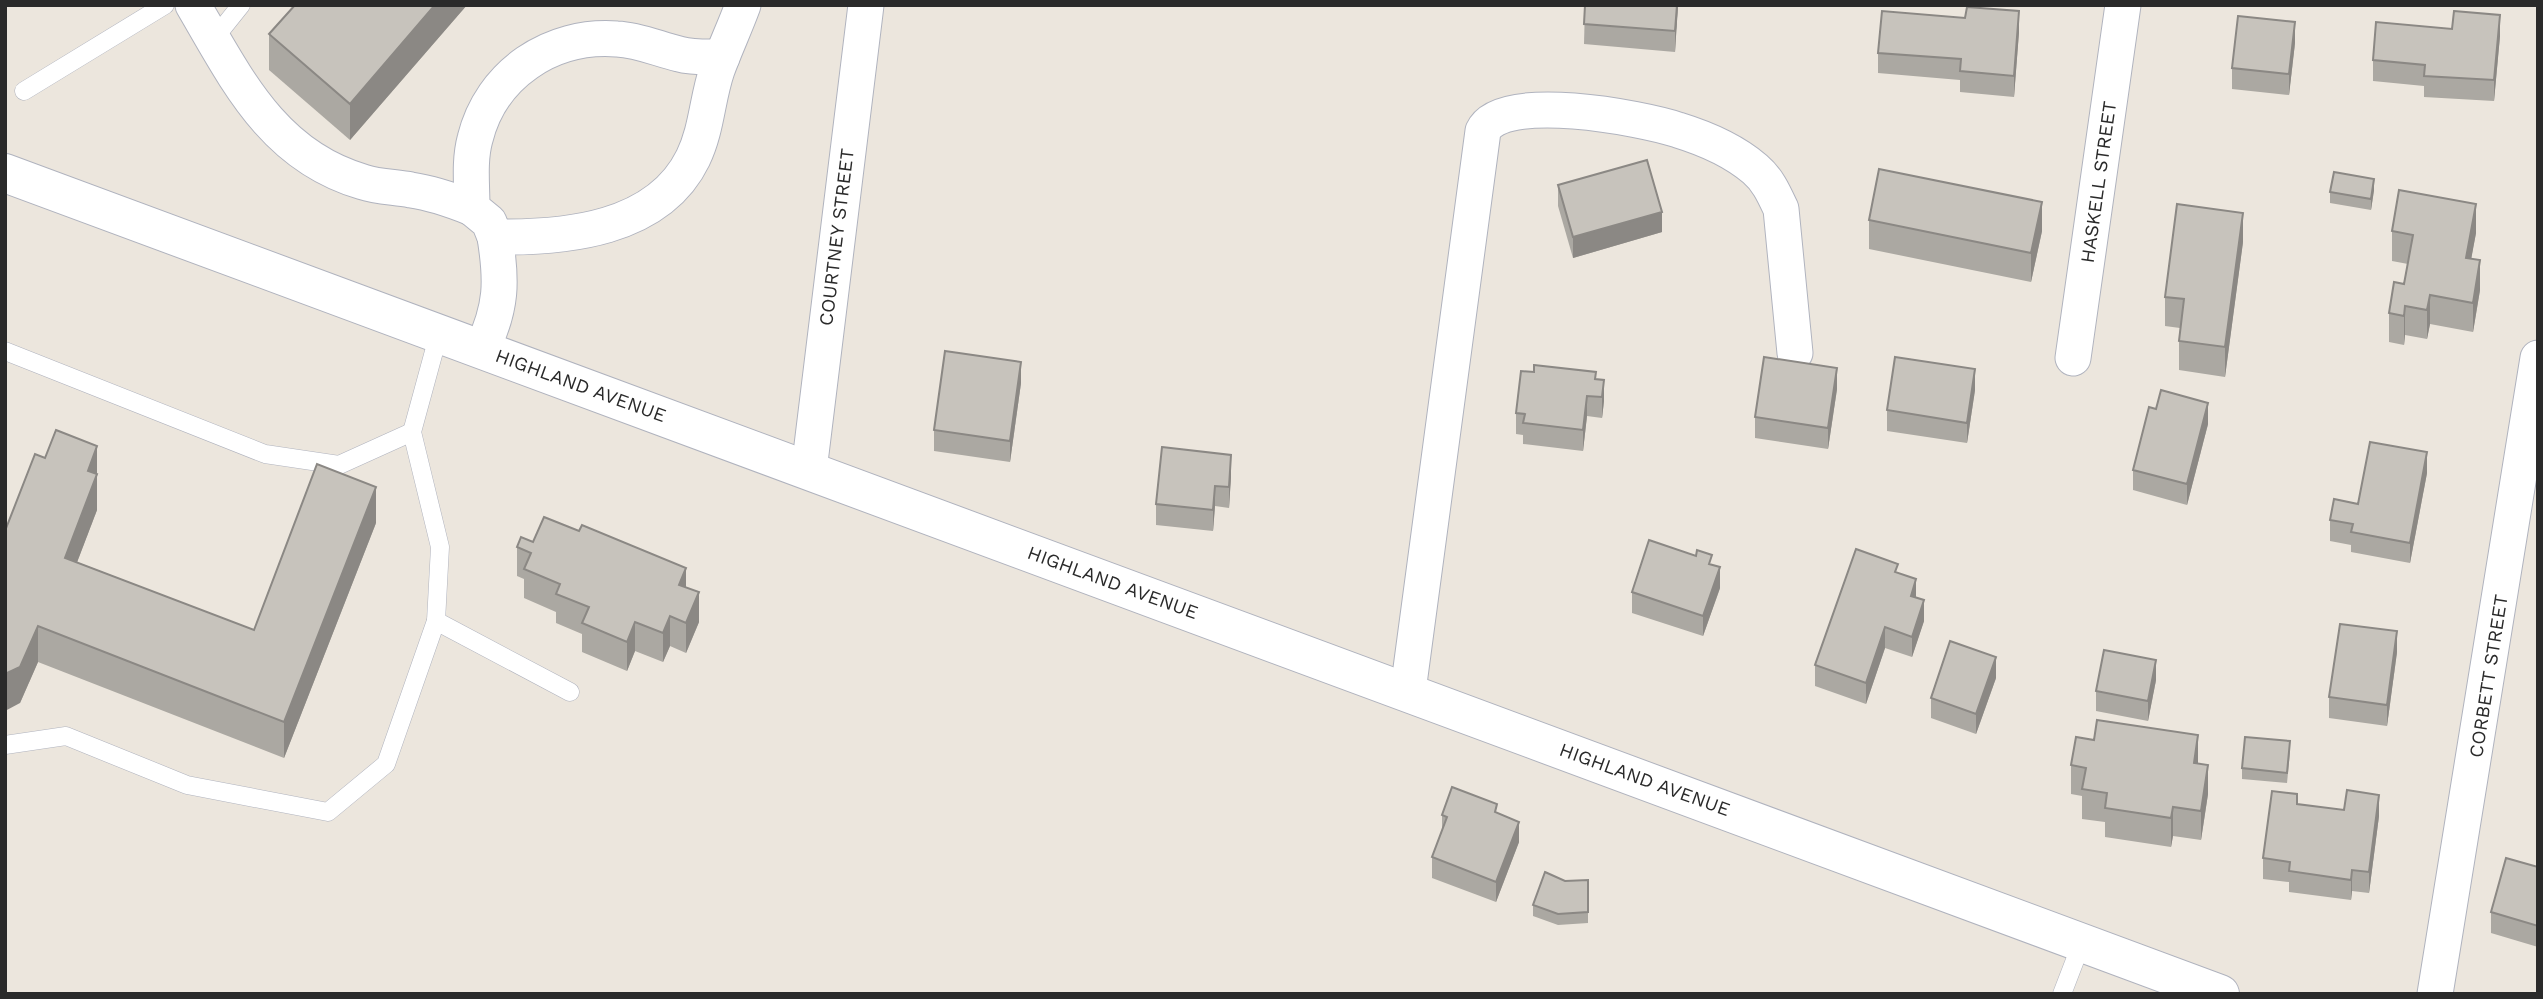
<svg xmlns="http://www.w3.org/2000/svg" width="2543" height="999" viewBox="0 0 2543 999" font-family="'Work Sans',sans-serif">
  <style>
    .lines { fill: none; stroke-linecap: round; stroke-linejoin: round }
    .service-casing { stroke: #b0b3be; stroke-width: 19 }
    .minor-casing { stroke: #b0b3be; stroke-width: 37 }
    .secondary-casing { stroke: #b0b3be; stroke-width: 40 }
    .service { stroke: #fff; stroke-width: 18 }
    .minor { stroke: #fff; stroke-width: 35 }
    .secondary { stroke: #fff; stroke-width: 38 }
    .wall { fill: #aba8a2 }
    .shaded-wall { fill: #8b8884 }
    .building { fill: #c7c3bc; stroke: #8b8884; stroke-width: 2 }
    .labels { text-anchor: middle; stroke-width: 5; stroke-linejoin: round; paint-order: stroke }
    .street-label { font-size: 19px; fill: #2a2a2a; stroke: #fff }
  </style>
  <rect width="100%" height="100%" fill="#ece6dd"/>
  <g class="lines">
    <defs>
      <g id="service">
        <path d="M213,40L241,5"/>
        <path d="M24,91L165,5"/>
        <path d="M5,351L265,454L339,465L412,432"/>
        <path d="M436,621L570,692"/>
        <path d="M5,745L66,736L187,785L328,812L386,764L436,621L440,547L412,432L439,333"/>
        <path d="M2062,994L2082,942"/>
      </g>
      <g id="minor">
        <path d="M193,5C237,80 273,156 363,182C378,187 395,187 411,190C432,193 452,200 472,208"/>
        <path d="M495,237L489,222L472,208C472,185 469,161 475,139C491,74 551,34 617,39C639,40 658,49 679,54C693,58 708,57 722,57"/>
        <path d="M482,349C502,307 502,281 495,237C565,238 658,230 693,158C707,129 707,99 717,70C725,48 735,27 743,5"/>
        <path d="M2073,358L2123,5"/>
        <path d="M809,470L866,5"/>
        <path d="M1408,691L1483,131C1501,91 1642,118 1678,130C1704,138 1734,151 1755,169C1768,180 1774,194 1781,209L1795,353"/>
        <path d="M2435,994L2538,358"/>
      </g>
      <path id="secondary" d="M5,173L2220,994"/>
    </defs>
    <use href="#service" class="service-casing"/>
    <use href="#minor" class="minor-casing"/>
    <use href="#secondary" class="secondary-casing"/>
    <use href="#service" class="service"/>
    <use href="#minor" class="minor"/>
    <use href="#secondary" class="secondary"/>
  </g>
  <g class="wall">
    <path d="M295,5H467L350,140L269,70V34Z"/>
    <path d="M1585,5H1678L1675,52L1584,44Z"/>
    <path d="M2019,32L2014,97L1960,92V80L1878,73V53Z"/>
    <path d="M2500,36L2494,101L2424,97V86L2373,81V60Z"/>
    <path d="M2295,43L2289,95L2232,89V68Z"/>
    <path d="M1558,185L1662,232L1573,258L1558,206Z"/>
    <path d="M2374,190L2371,210L2330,203V192Z"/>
    <path d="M1869,220L2042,231L2031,282L1869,249Z"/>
    <path d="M2392,231L2476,233L2471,259L2480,290L2473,332L2430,324L2427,339L2405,335L2404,345L2389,342V313L2404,284L2408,264L2392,261Z"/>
    <path d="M2243,242L2225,377L2179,370V341L2180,328L2165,326V297Z"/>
    <path d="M1534,372L1596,379L1604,401L1602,418L1587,416L1583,451L1523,444V435L1516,434V413Z"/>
    <path d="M1021,383L1010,462L934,451V430Z"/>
    <path d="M1837,389L1828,449L1755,438V417Z"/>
    <path d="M1975,390L1967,443L1887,431V410Z"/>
    <path d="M2156,409L2208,424L2187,505L2133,490V470Z"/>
    <path d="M97,446V510L77,562L254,630L376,523L284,758L38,662L20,703L45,458Z"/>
    <path d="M2427,473L2410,563L2351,552V545L2330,541V520L2358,504Z"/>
    <path d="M1231,476L1229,508L1215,506L1213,531L1156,525V504Z"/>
    <path d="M533,542L686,587L699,622L686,653L670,646L663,662L635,651L627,671L582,652V634L556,623V612L524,598V579L517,576V547Z"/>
    <path d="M1712,565L1720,588L1703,636L1632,613V592Z"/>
    <path d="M1898,573L1916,598L1924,621L1912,657L1885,648L1866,704L1815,686V665Z"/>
    <path d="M2397,652L2387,726L2329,718V697Z"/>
    <path d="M1996,678L1976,734L1931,718V698Z"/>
    <path d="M2156,680L2148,721L2096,711V691Z"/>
    <path d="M2094,740L2198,763L2208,794L2201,840L2173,836L2171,847L2105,837V822L2082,819V796L2071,794V765Z"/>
    <path d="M2290,752L2287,783L2242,779V768Z"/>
    <path d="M2297,804L2379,816L2369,893L2352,891L2351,900L2289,892V882L2263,879V858Z"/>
    <path d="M1497,813L1519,842L1496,902L1432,878V857L1442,832V815Z"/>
    <path d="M2538,867V947L2491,933V912Z"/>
    <path d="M1588,880V923L1558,925L1533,916V905L1565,881Z"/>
  </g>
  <g class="shaded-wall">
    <path d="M435,5H467L350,140V104Z"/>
    <path d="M1677,5H1678L1675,52V31Z"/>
    <path d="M2019,11V32L2014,97V76Z"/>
    <path d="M2500,15V36L2494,101V80Z"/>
    <path d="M2295,22V43L2289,95V74Z"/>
    <path d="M2374,179V190L2371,210V199Z"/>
    <path d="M2042,202V231L2031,282V253Z"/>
    <path d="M2476,204V233L2466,287V258Z"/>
    <path d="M1662,212V232L1573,258V237Z"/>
    <path d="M2243,213V242L2225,377V347Z"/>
    <path d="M2480,260V290L2473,332V303Z"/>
    <path d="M2430,295V324L2427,339V310Z"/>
    <path d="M2405,306V335L2404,345V316Z"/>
    <path d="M1021,362V383L1010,462V441Z"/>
    <path d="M1837,368V389L1828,449V428Z"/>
    <path d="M1975,369V390L1967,443V423Z"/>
    <path d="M1604,380V401L1602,418V397Z"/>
    <path d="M1587,396V416L1583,451V430Z"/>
    <path d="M2208,403V424L2187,505V484Z"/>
    <path d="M97,446V510L65,594V558L88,471Z"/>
    <path d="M2427,452V473L2410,563V543Z"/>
    <path d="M1231,455V476L1229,508V487Z"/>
    <path d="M1215,486V506L1213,531V510Z"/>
    <path d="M376,487V523L284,758V722Z"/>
    <path d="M1720,567V588L1703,636V616Z"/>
    <path d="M686,568V597L679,585Z"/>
    <path d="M1916,579V600L1911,596Z"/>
    <path d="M699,592V622L686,653V623Z"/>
    <path d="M1924,600V621L1912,657V637Z"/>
    <path d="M670,616V646L663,662V633Z"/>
    <path d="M635,622V651L627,671V642Z"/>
    <path d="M38,626V662L20,703L5,711V674Z"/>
    <path d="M1885,627V648L1866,704V683Z"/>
    <path d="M2397,631V652L2387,726V705Z"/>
    <path d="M1996,657V678L1976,734V714Z"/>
    <path d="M2156,660V680L2148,721V701Z"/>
    <path d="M2198,735V765L2194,763Z"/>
    <path d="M2208,765V794L2201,840V811Z"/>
    <path d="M2379,795V816L2369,893V872Z"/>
    <path d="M2173,807V836L2171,847V818Z"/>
    <path d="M1519,822V842L1496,902V882Z"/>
    <path d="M2352,870V891L2351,900V880Z"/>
  </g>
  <g class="building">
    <path d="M295,5H435L350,104L269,34Z"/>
    <path d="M1585,5H1677L1675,31L1584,24Z"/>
    <path d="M1967,7L2019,11L2014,76L1960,71L1961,59L1878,53L1882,11L1965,18Z"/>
    <path d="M2454,11L2500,15L2494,80L2424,76L2425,65L2373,60L2376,22L2452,29Z"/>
    <path d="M2238,16L2295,22L2289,74L2232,68Z"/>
    <path d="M1647,160L1662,212L1573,237L1558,185Z"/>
    <path d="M1879,169L2042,202L2031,253L1869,220Z"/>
    <path d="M2334,172L2374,179L2371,199L2330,192Z"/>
    <path d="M2399,190L2476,204L2466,258L2480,260L2473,303L2430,295L2427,310L2405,306L2404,316L2389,313L2394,282L2404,284L2413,235L2392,231Z"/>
    <path d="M2177,204L2243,213L2225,347L2179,341L2184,299L2165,297Z"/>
    <path d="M945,351L1021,362L1010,441L934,430Z"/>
    <path d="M1764,357L1837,368L1828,428L1755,417Z"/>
    <path d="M1895,357L1975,369L1967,423L1887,410Z"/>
    <path d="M1534,365L1596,372L1595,379L1604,380L1602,397L1587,396L1583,430L1523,423L1525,414L1516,413L1521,371L1534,372Z"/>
    <path d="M2161,390L2208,403L2187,484L2133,470L2149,407L2156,409Z"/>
    <path d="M56,430L97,446L88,471L97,474L65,558L254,630L317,464L376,487L284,722L38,626L20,667L5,674V531L35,454L45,458Z"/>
    <path d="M2370,442L2427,452L2410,543L2351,532L2353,524L2330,520L2334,499L2358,504Z"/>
    <path d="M1162,447L1231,455L1229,487L1215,486L1213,510L1156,504Z"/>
    <path d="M544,517L579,531L582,525L686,568L679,585L699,592L686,623L670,616L663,633L635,622L627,642L582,623L589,607L556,594L560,584L524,569L531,553L517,547L521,537L533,542Z"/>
    <path d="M1649,540L1696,556L1697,550L1712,555L1709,564L1720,567L1703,616L1632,592Z"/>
    <path d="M1856,549L1898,564L1895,572L1916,579L1911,596L1924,600L1912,637L1885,627L1866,683L1815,665Z"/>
    <path d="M2340,624L2397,631L2387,705L2329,697Z"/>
    <path d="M1950,641L1996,657L1976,714L1931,698Z"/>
    <path d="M2104,650L2156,660L2148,701L2096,691Z"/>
    <path d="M2097,720L2198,735L2194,763L2208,765L2201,811L2173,807L2171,818L2105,808L2107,793L2082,789L2086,768L2071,765L2076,737L2094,740Z"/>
    <path d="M2245,737L2290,741L2287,773L2242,768Z"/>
    <path d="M1452,787L1497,804L1495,812L1519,822L1496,882L1432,857L1447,817L1442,815Z"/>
    <path d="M2347,790L2379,795L2369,872L2352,870L2351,880L2289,871L2290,862L2263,858L2272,791L2297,794V804L2344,810Z"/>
    <path d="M2506,858L2538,867V926L2491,912Z"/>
    <path d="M1545,872L1565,881L1588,880V912L1558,914L1533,905Z"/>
  </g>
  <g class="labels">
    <g class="street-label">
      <text transform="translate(2098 182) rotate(-82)" y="7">HASKELL STREET</text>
      <text transform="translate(836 237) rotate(-83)" y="7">COURTNEY STREET</text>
      <text transform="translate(581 385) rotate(20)" y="7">HIGHLAND AVENUE</text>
      <text transform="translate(1113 582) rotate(20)" y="7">HIGHLAND AVENUE</text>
      <text transform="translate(2488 676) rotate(-81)" y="7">CORBETT STREET</text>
      <text transform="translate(1645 779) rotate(20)" y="7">HIGHLAND AVENUE</text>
    </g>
  </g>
  <rect width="2543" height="999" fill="none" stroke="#2a2a2a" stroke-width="14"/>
</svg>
